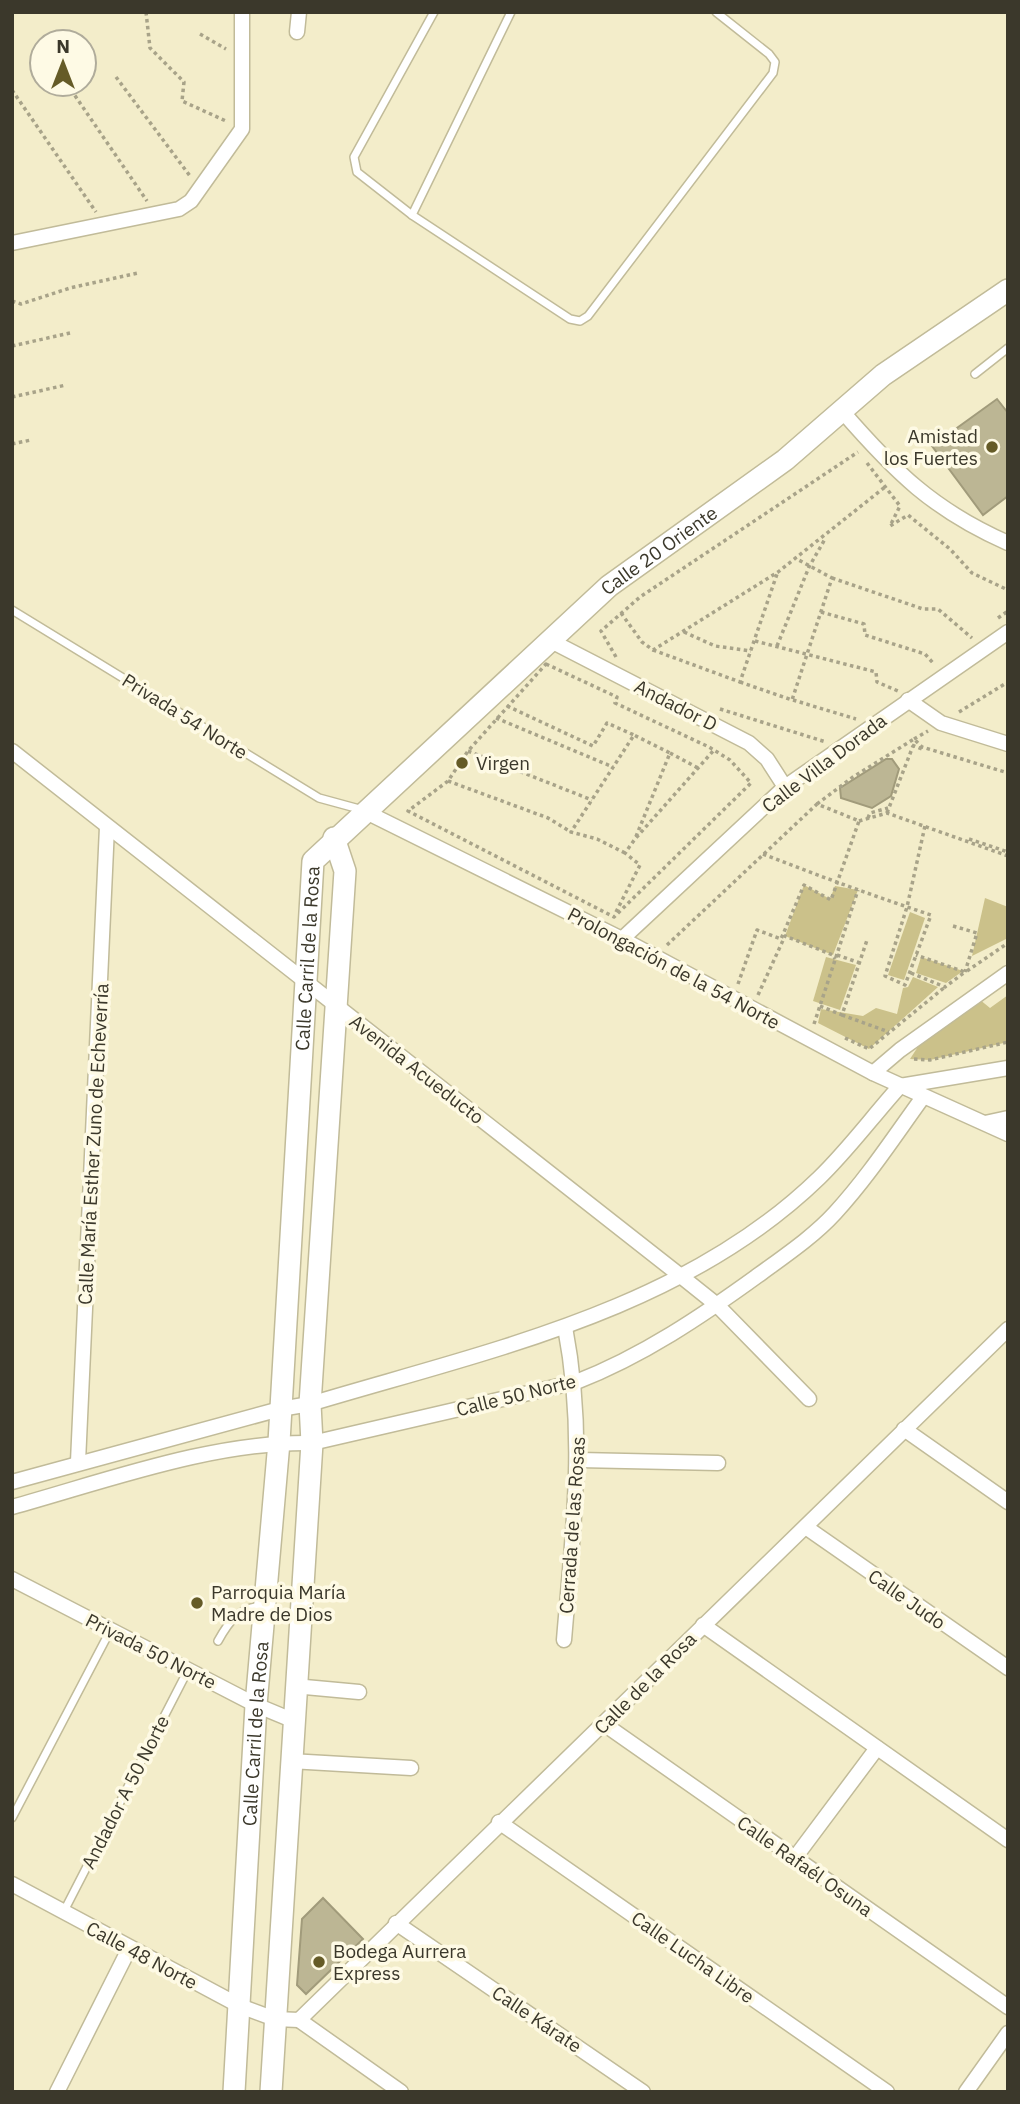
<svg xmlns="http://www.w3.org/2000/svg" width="1020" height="2104" viewBox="0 0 1020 2104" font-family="'IBM Plex Sans',sans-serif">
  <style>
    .green { fill: #cbc18a }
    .building { fill: #bcb694; stroke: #a19b7b; stroke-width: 2 }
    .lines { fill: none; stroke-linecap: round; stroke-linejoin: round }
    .service-casing { stroke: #c1bb99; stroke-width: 10 }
    .minor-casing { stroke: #c1bb99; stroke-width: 17 }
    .secondary-casing { stroke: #c1bb99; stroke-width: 24 }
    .path { stroke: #a8a389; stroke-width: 3.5; stroke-dasharray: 3.5 3.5; stroke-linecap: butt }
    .service { stroke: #fff; stroke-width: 7 }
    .minor { stroke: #fff; stroke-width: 14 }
    .secondary { stroke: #fff; stroke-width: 21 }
    .poi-dot { fill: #655b27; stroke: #fefae5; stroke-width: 2.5 }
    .labels { text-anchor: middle; stroke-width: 7; stroke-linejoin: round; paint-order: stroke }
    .poi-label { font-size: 19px; fill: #3b382b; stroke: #fefae5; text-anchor: start }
    .street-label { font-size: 19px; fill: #3b382b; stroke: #fefae5 }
  </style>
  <rect width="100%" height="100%" fill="#f3edca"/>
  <g class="green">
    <path d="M804,885L830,899L835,886L858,890L833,955L785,936Z"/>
    <path d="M985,898L1008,907V938L972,956Z"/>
    <path d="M910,912L925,918L904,980L888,975Z"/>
    <path d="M826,957L856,965L840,1010L813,1001Z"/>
    <path d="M921,957L963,971L946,983L916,973Z"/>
    <path d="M913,977L938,987L869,1049L818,1023L821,1009L863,1016L876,1008L897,1014L903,988L908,987Z"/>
    <path d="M1008,995V1042L930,1060L910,1059L936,1019L979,999L990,1008Z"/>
  </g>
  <g class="building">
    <path d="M997,399L1008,413V496L983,515L932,446Z"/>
    <path d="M886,759H892L899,769L891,796L872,808L841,798L840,788Z"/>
    <path d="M323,1898L363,1939L306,1994L297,1985L302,1919Z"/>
  </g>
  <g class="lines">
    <defs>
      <g id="service">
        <path d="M511,12L412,215L570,319L580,321L588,316L773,73L775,62L769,54L716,12"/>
        <path d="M412,215L357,172L354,157L434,12"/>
        <path d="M975,374L1008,348"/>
        <path d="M12,610L319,798L363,810"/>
        <path d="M218,1641C229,1621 239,1607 264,1606"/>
        <path d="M12,1818L110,1631"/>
        <path d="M63,1913L188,1670"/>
      </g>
      <g id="minor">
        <path d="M297,32L299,12"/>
        <path d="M12,243L179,209L191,201L242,129V12"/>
        <path d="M842,411C895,472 933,510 1008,543"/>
        <path d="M551,641L749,743L767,759L785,787"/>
        <path d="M908,700L941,723L1008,744"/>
        <path d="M12,751L682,1277L717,1305L809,1399"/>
        <path d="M364,811L622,939L873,1073L1008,1134"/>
        <path d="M622,939L785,787L1008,632"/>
        <path d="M873,1073L900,1050L1008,973"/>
        <path d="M900,1086L1008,1068"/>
        <path d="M985,1123L1008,1118"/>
        <path d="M904,1429L1008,1502"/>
        <path d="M579,1460L718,1463"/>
        <path d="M78,1462L107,827"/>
        <path d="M12,1482L280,1409L310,1404C486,1351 682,1311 819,1178C848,1150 873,1116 900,1086"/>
        <path d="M12,1507C106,1481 214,1441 312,1443L576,1382C643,1356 702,1316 760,1274C786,1255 814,1236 835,1213C868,1177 894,1137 923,1097"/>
        <path d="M807,1528L1008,1668"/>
        <path d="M12,1579L256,1705L292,1720"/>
        <path d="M703,1625L1008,1840"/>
        <path d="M564,1640C573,1530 586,1437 565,1327"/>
        <path d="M294,1686L359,1692"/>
        <path d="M604,1724L1008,2007"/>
        <path d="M290,1761L411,1768"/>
        <path d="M499,1822L887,2092"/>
        <path d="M794,1859L877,1748"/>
        <path d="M12,1884L240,2006L275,2019L299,2020L1008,1329"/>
        <path d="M396,1923L643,2092"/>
        <path d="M299,2020L401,2092"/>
        <path d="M57,2092L129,1949"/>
        <path d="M966,2092L1008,2033"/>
      </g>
      <g id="secondary">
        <path id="s1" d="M234,2092L256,1705L279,1442L313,861L609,586L785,460L883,375L1008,290"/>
        <path d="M271,2092L312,1443L310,1404L345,871L334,838"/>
      </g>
    </defs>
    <use href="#service" class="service-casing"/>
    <use href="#minor" class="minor-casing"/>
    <use href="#secondary" class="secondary-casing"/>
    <g class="path">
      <path d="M146,12L150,48L184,82L182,101L226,121"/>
      <path d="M200,34L226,49"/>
      <path d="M116,77L190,176"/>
      <path d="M67,84L147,201"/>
      <path d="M12,90L96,212"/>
      <path d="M12,301L21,304L70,288L138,273"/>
      <path d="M12,346L70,333"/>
      <path d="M12,397L66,385"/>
      <path d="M12,444L31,440"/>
      <path d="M867,463L900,506L890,526L908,515L950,549L972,573L1008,590"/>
      <path d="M832,578L923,609H938L972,638"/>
      <path d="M821,612L864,624L865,635L925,654L934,664"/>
      <path d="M621,613L642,642L653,650L778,572L885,487"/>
      <path d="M998,618L1008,611"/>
      <path d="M684,632L715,646L751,651"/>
      <path d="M755,641L876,672L877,682L898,691"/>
      <path d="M777,646L809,567L825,539"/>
      <path d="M653,650L740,682L777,574"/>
      <path d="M616,657L601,631L640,597L858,452"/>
      <path d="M546,664L617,697L615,703L709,747L730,760L751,783L614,917L408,811L448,781L468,751Z"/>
      <path d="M740,682L792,700L832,578L795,558"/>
      <path d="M793,700L856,719"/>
      <path d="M507,706L593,746L607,723L634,735"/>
      <path d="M720,709L826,742"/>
      <path d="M959,712L1008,682"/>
      <path d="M496,718L613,767"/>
      <path d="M914,739L928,731"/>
      <path d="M912,745L922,749"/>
      <path d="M468,751L592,800"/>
      <path d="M670,753L698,768"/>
      <path d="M448,781L548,818L571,832"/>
      <path d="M817,804L853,777L914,739L922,747L1008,773"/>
      <path d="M887,813L913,746"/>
      <path d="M868,818L870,813L888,808"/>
      <path d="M859,821L887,813L1008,856"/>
      <path d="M969,839L1008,852"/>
      <path d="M625,853L597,839L571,832L634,735L670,753L635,839"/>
      <path d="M763,854C819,876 874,896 931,915L905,985L885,976L907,907L925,826"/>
      <path d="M616,912L640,865L625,853L635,839L714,750"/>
      <path d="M953,926L977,933L965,972"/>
      <path d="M667,945L817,804L859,821L831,900L804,885L781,939L757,930L738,984"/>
      <path d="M837,955L860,963"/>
      <path d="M967,971L1008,943"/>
      <path d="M911,973L945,987L965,972L916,955"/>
      <path d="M758,995L785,936L833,955L835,959"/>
      <path d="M820,1006L842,1015L867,940"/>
      <path d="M842,1015L889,1032"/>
      <path d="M814,1024L858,890"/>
      <path d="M845,1038L869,1049L945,987"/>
      <path d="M914,1059L930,1060L1008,1042"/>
    </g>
    <use href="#service" class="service"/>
    <use href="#minor" class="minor"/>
    <use href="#secondary" class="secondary"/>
  </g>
  <g class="poi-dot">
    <circle cx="992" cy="447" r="7"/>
    <circle cx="462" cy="763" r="7"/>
    <circle cx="197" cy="1603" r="7"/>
    <circle cx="319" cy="1962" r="7"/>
  </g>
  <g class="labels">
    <g class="poi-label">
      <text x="978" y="443" text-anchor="end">Amistad<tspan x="978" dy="22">los Fuertes</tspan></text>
      <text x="476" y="770">Virgen</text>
      <text x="211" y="1599">Parroquia María<tspan x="211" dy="22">Madre de Dios</tspan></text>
      <text x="333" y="1958">Bodega Aurrera<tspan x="333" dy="22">Express</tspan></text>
    </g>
    <g class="street-label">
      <text dy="7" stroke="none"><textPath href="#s1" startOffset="1699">Calle 20 Oriente</textPath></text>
      <text transform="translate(676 705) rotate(27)" y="7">Andador D</text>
      <text transform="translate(185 716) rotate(32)" y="7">Privada 54 Norte</text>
      <text transform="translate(824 763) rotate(-37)" y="7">Calle Villa Dorada</text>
      <text dy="7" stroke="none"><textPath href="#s1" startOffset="1136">Calle Carril de la Rosa</textPath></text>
      <text transform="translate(674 968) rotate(28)" y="7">Prolongación de la 54 Norte</text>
      <text transform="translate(417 1069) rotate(38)" y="7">Avenida Acueducto</text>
      <text transform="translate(93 1144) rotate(-87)" y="7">Calle María Esther Zuno de Echeverría</text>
      <text transform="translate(516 1395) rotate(-14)" y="7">Calle 50 Norte</text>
      <text transform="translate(572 1525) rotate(-86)" y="7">Cerrada de las Rosas</text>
      <text transform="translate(907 1599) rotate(35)" y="7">Calle Judo</text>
      <text transform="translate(151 1651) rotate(27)" y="7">Privada 50 Norte</text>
      <text transform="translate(645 1683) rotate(-45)" y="7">Calle de la Rosa</text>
      <text dy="7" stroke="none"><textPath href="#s1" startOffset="359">Calle Carril de la Rosa</textPath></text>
      <text transform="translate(125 1792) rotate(-63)" y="7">Andador A 50 Norte</text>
      <text transform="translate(805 1866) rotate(35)" y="7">Calle Rafaél Osuna</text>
      <text transform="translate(142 1955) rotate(28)" y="7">Calle 48 Norte</text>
      <text transform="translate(693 1957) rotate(35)" y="7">Calle Lucha Libre</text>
      <text transform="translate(537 2019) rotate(34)" y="7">Calle Kárate</text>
    </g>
  </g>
  <rect width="1020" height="2104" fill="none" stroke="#3b382b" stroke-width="28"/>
  <g transform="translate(63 63)"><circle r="33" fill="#fefae5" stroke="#b0ac9b" stroke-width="2"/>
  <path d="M0-5L12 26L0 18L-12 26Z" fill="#655b27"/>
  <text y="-10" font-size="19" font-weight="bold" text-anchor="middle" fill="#3b382b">N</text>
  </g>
</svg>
